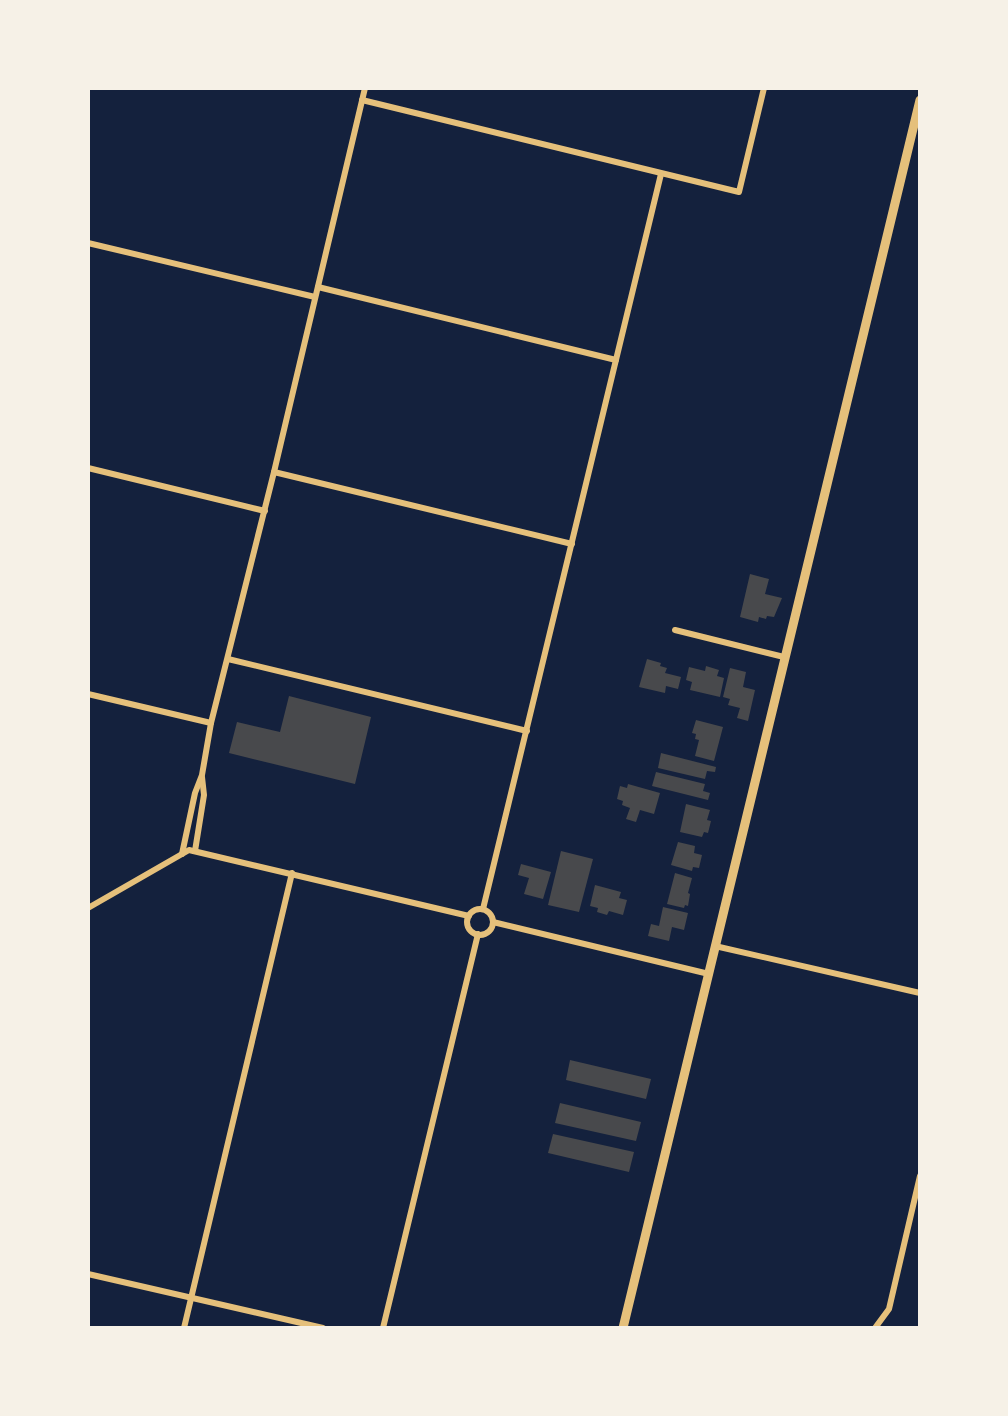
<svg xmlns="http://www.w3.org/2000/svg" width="1008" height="1416" viewBox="0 0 1008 1416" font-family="Mulish,sans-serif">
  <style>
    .building { fill: #48494c }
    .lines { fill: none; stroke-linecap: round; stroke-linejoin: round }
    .minor { stroke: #e5c07b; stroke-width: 6 }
    .tertiary { stroke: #e5c07b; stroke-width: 9 }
  </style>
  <rect width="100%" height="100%" fill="#14213d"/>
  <g class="building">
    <path d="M750,574L769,579L765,594L782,598L774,617L767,616L766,619L759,617L758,622L740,617Z"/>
    <path d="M647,659L661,663L660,666L667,668L665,673L681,677L678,689L666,686L665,693L639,687Z"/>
    <path d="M706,666L719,670L717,676L724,678L720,697L690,690L692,682L686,680L689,667L705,671Z"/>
    <path d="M730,668L746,672L743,687L755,690L748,721L737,718L740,708L728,705L730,699L723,697Z"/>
    <path d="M289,696L371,717L355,784L229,753L237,722L280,732Z"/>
    <path d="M696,720L723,727L714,761L695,756L699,740L695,739L696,734L692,733Z"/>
    <path d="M661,753L716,767L715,772L707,771L705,779L658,768Z"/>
    <path d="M656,772L705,784L703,791L710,793L708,800L652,786Z"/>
    <path d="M628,784L660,793L654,814L640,810L636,822L626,819L630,808L622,805L623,801L617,799L620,786L627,788Z"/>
    <path d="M686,804L710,810L707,820L711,821L708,833L704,832L702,837L680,832Z"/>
    <path d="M678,842L695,846L694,853L702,855L699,868L693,867L692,871L671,865Z"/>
    <path d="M561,851L593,859L579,912L548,905Z"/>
    <path d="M521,864L551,872L543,899L524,894L529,878L518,875Z"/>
    <path d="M675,873L692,878L688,893L690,894L688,906L685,905L684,908L667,904Z"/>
    <path d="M595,885L621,892L619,898L627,900L623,915L609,911L607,915L597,912L598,908L590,906Z"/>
    <path d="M663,907L688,913L684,930L672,927L669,941L648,936L651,924L659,926Z"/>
    <path d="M570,1060L651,1079L646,1099L566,1080Z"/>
    <path d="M560,1103L641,1122L636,1141L555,1123Z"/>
    <path d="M553,1134L634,1152L629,1172L548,1153Z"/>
  </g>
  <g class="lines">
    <g class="minor">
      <path d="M362,100L739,192L764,88"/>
      <path d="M88,243L315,297"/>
      <path d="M318,287L616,360"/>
      <path d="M88,468L265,511"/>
      <path d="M274,472L572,544"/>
      <path d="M675,630L784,657"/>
      <path d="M228,659L527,731"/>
      <path d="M88,694L211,723"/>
      <path d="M195,851L204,795L202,777"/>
      <path d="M182,854L195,793L202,775L211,723L274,472L365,88"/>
      <path d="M88,908L189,850L469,916"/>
      <path d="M483,909L661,174"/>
      <circle cx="480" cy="922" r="13"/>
      <path d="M493,922L709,974"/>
      <path d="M715,946L920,993"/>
      <path d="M88,1274L323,1328"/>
      <path d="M184,1328L292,873"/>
      <path d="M383,1328L478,934"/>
      <path d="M875,1328L889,1309L920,1176"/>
    </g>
    <path class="tertiary" d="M623,1328L920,100"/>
  </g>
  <rect width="1008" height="1416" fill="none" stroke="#f6f1e7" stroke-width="180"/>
</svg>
